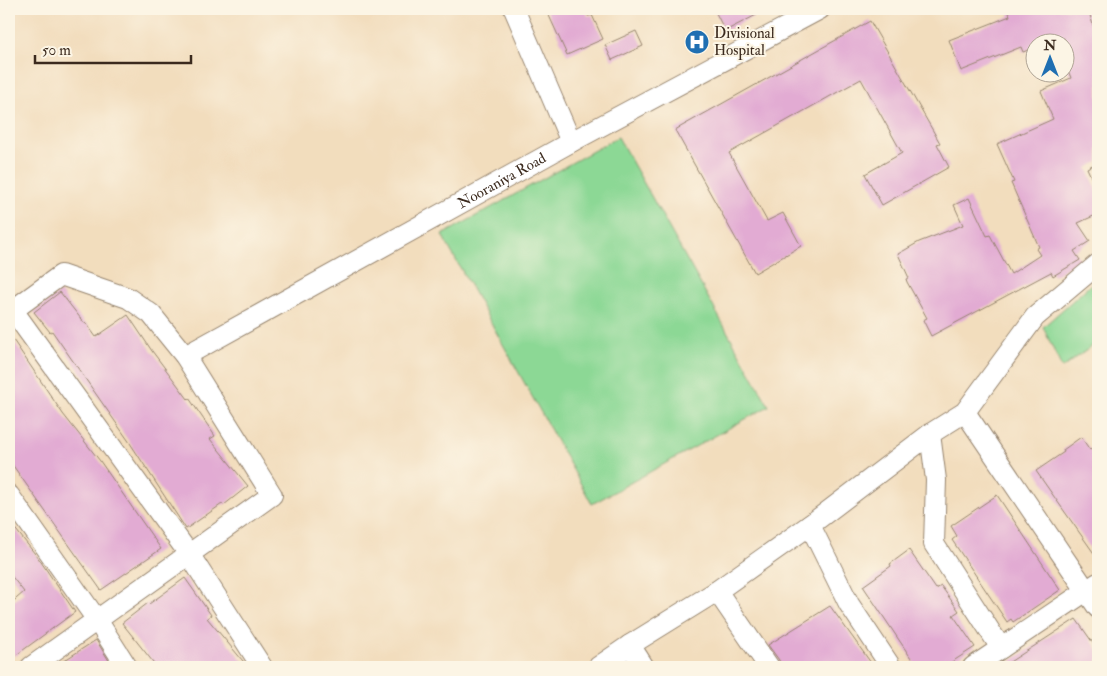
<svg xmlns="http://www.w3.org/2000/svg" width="1107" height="676" viewBox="0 0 1107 676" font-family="'IM FELL Double Pica',serif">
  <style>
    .green { fill: #8cd895; stroke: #64815a }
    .building { fill: #e2abd3 }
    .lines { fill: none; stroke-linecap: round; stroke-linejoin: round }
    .minor-casing { stroke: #96846e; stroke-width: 22 }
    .minor { stroke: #fff; stroke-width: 20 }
    .labels { text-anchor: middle; stroke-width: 4; stroke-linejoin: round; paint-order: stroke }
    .poi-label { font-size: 15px; fill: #3b2a1e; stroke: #fcf5e5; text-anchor: start }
    .street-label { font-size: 15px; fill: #3b2a1e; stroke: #fcf5e5 }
  </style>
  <rect width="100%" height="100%" fill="#fcf5e5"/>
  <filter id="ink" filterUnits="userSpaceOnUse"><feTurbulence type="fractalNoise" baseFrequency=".02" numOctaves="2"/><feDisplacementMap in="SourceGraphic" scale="10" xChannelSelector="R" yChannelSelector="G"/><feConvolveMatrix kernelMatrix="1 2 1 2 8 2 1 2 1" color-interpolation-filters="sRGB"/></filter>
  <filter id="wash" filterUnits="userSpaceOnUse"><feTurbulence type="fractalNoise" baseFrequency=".0096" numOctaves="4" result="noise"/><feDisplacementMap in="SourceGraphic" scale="20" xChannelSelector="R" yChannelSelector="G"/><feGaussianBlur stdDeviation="1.12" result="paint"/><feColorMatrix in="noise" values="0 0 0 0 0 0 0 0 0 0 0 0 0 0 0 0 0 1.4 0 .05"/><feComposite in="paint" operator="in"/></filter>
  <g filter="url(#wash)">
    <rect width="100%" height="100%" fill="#f2ddbd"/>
    <g class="green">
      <path d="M618,137L769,406L592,504L442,235Z"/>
      <path d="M1098,278V342L1062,368L1043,327Z"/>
    </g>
    <g id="blocks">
      <g class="building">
        <path d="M546,9H584L588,16L592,15L603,39L567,55Z"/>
        <path d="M714,9H768L725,31Z"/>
        <path d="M1008,9H1088L1095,31L1098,30V162L1087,168L1098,192V214L1078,223L1090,241L1074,251L1080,260L1053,276L1051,272L931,336L923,320L927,318L907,282L906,279L909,278L898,254L919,242L963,225L954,205L969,198L987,236L990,235L1011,274L1040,255L1036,249L1039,247L1011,183L1014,182L997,144L1053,119L1041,91L1071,78L1064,60V38L1054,42H1034V50L1032,51L1031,49L1023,52L1021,47L961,71L949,40L1010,16Z"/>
        <path d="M870,21L940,143L937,144L949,167L882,205L865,174L902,153L861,79L729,153L767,221L783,213L801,246L755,273L675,130Z"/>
        <path d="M636,31L643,46L612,60L605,45Z"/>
        <path d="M60,292L85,324L86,323L96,337L128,315L152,351L188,399L189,398L215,436L210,439L248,486L224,505L222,504L186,529L128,440L52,331L50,332L34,312Z"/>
        <path d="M9,334L63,414L100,461L161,549L101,590L9,460Z"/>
        <path d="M1081,437L1090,450L1098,444V559L1036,471L1064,452L1063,450Z"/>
        <path d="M997,495L1060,590L1013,622L1011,619L1007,622L952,540L957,536L951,526Z"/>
        <path d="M9,521L39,559L75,612L15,656L9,647V605L24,592L9,573Z"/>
        <path d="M909,550L936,589L941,586L959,611L953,615L975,647L944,667H917L863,586L891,566L890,564Z"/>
        <path d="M185,578L211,615L207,618L248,667H157L122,623L148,603L149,604Z"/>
        <path d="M830,606L874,667H781L779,660L768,645Z"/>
        <path d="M1076,619L1098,650V667H1002Z"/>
        <path d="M96,640L113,667H54Z"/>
      </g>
    </g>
  </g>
  <g filter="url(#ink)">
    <use href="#blocks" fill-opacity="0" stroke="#96846e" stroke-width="1"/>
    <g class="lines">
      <defs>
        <g id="minor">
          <path d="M514,9L571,142"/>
          <path d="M12,309L189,554L262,667"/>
          <path d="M9,313L61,275L128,298L151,314L185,356L272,495L31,667"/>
          <path id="s1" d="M185,356L571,142L820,9"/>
          <path d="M965,412L1098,608"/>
          <path d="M930,434L936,480L934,544L1001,648"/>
          <path d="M9,495L97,620L127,667"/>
          <path d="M810,525L849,604L891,667"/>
          <path d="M717,591L769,667"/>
          <path d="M630,645L644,667"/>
          <path d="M598,667L630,645L717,591L810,525L930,434L965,412L1035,317L1098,264"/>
          <path d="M973,667L1098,583"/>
        </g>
      </defs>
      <use href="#minor" class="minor-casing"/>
      <use href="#minor" class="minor"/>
    </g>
  </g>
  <defs>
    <symbol id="hospital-disc" viewBox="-11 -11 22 22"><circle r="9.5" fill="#1f6fb2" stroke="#fcf5e5"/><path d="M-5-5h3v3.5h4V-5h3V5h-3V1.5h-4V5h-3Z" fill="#fff"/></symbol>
  </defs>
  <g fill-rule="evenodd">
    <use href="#hospital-disc" x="683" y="28" width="28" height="28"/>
  </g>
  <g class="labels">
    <g class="poi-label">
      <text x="714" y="38">Divisional<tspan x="714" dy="17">Hospital</tspan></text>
    </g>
    <g class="street-label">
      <text dy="5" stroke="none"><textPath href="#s1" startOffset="362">Nooraniya Road</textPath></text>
    </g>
  </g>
  <rect width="1107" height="676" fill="none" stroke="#fcf5e5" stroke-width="30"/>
  <g transform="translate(1050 58)"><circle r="24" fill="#fcf5e5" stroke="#afa495"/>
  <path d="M0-4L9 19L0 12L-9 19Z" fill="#1f6fb2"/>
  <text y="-8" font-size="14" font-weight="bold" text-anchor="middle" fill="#3b2a1e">N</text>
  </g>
  <path d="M35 55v8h156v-8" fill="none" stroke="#3b2a1e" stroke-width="2.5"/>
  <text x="42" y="55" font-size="15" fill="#3b2a1e" stroke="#fcf5e5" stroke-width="4" paint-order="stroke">50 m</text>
</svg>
